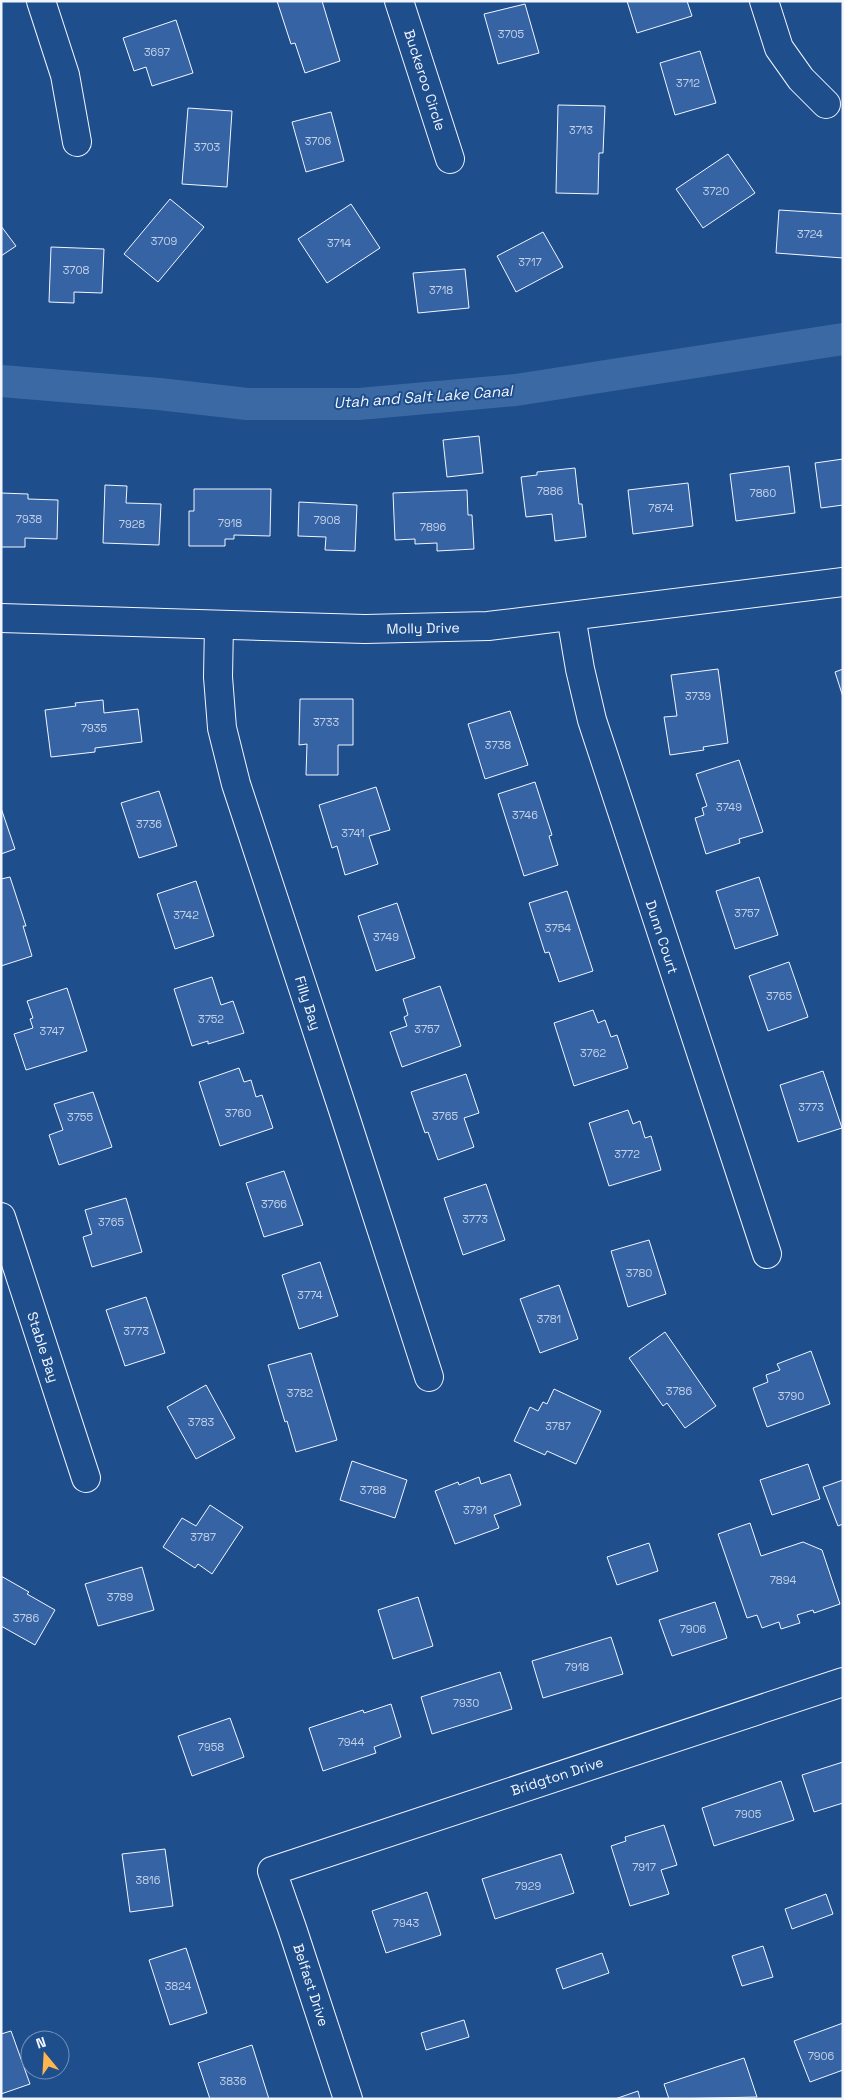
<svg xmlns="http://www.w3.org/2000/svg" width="844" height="2100" viewBox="0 0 844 2100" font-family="'Space Grotesk',sans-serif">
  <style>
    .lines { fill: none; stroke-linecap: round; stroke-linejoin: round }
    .canal { stroke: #3b69a3; stroke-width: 32 }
    .building { fill: #3563a3; stroke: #f2f6ff }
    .minor-casing { stroke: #f2f6ff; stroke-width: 30 }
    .minor { stroke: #1f4e8c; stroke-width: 28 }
    .labels { text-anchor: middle; stroke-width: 4; stroke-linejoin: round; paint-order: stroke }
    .number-label { font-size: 11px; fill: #c3d1e8 }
    .street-label { font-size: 14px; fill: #f2f6ff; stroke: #1f4e8c }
    .water-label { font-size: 15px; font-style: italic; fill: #f2f6ff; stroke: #1f4e8c }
  </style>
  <rect width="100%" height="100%" fill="#1f4e8c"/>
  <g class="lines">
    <path class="canal" d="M1,381L159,394L247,404H359L516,390L843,339"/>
  </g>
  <g class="building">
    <path d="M277,1H322L340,61L305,73L295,43L291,44Z"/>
    <path d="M627,1H687L692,16L637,33Z"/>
    <path d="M525,4L539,53L498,64L484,14Z"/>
    <path d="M176,20L193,73L152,86L146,67L134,71L123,38Z"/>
    <path d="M700,51L716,103L675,115L660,63Z"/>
    <path d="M558,105L605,106L603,153H599L598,194L556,193Z"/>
    <path d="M188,108L232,111L227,187L182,184Z"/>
    <path d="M331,112L344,161L306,172L292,122Z"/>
    <path d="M728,154L755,193L703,228L676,189Z"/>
    <path d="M170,199L204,227L158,282L124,254Z"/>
    <path d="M351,204L380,248L327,283L298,239Z"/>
    <path d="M779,210L843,214V258L776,253Z"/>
    <path d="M1,226L16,246L1,256Z"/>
    <path d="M543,232L563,267L516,292L497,256Z"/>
    <path d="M51,247L104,249L102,293L74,292V303L49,302Z"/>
    <path d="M465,269L469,308L418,313L413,273Z"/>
    <path d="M479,436L483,473L447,477L443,440Z"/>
    <path d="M843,459V505L821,508L815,463Z"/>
    <path d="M789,466L795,513L736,521L730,474Z"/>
    <path d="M575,468L579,504H582L586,537L555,541L552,514L526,517L521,477L537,475V472Z"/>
    <path d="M688,483L693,526L633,534L628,490Z"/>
    <path d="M105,485L127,486L126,503L161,504L159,545L103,543Z"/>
    <path d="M194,489H271L270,536L234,535V539H225V546H189V511H194Z"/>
    <path d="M467,490L468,515H472L474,549L437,551V543L415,544V539L395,540L393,493Z"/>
    <path d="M1,493L28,494V499L58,500L57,539L25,538V547H1Z"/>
    <path d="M299,502L357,505L355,551L325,550L326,537L298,536Z"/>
    <path d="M718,669L728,743L703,747L704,750L670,755L664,717L677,716L671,675Z"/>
    <path d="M843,669V697L835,672Z"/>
    <path d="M300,699H353V745H338V775H306L307,744L299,745Z"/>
    <path d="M103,700L104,713L138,709L142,742L95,748V752L51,757L45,710L76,706L75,703Z"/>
    <path d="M510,711L528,765L485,779L468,724Z"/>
    <path d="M739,760L763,832L739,839L740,843L706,854L695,818L704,815L702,808L707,806L696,774Z"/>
    <path d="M535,782L552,835L549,836L558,865L524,876L498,794Z"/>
    <path d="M376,787L390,830L369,836L378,864L345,875L337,846L332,848L319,805Z"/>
    <path d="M159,791L177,846L139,858L121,803Z"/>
    <path d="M1,808L15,849L1,854Z"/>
    <path d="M10,877L26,926H23L32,956L1,966V879Z"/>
    <path d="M759,877L778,935L735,949L716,891Z"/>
    <path d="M196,881L214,936L175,949L157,894Z"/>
    <path d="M567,891L593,971L559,982L549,952L545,953L529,903Z"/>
    <path d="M397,903L415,958L376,971L358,916Z"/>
    <path d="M789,962L808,1017L768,1031L749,976Z"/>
    <path d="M212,977L221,1005L233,1001L244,1033L208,1044V1041L192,1046L174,989Z"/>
    <path d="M440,986L461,1046L402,1067L390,1032L407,1026L404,1017L408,1015L403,999Z"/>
    <path d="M67,988L87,1051L26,1070L14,1034L33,1028L30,1019L33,1018L27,1001Z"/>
    <path d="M593,1010L598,1023L605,1020L611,1037L617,1035L628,1068L574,1086L554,1023Z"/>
    <path d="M239,1068L244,1082L251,1080L256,1097L262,1095L273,1128L220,1146L199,1082Z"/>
    <path d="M823,1071L842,1128L798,1142L780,1085Z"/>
    <path d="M466,1074L479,1113L464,1118L474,1147L438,1160L428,1132L425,1133L411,1092Z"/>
    <path d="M93,1092L112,1147L59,1165L49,1135L63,1130L54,1104Z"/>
    <path d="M628,1110L633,1124L640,1121L645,1138L651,1136L661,1170L609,1186L589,1123Z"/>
    <path d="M284,1171L303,1225L264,1237L246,1183Z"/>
    <path d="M486,1184L505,1240L463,1255L444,1198Z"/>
    <path d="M126,1198L142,1252L92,1267L83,1237L92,1234L85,1210Z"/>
    <path d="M649,1240L666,1294L628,1307L611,1251Z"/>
    <path d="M320,1262L338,1316L299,1329L282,1275Z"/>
    <path d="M559,1285L578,1339L540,1353L520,1299Z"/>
    <path d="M146,1297L165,1353L125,1366L106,1310Z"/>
    <path d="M665,1332L716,1406L685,1428L667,1403L663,1406L629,1358Z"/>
    <path d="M811,1351L830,1404L767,1427L753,1388L768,1382L766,1375L780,1370L777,1364Z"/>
    <path d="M311,1353L337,1440L296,1452L287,1421L285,1422L268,1365Z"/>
    <path d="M206,1385L235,1438L196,1459L167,1407Z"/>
    <path d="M554,1389L601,1411L576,1464L547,1451L545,1455L514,1441L530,1407L538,1411L543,1402L547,1404Z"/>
    <path d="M352,1461L407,1480L395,1518L340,1500Z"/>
    <path d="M808,1464L820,1499L772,1515L760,1480Z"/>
    <path d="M510,1474L521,1505L494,1515L499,1528L455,1544L435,1491L458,1482L459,1485L479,1477L481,1484Z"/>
    <path d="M843,1480V1524L838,1526L823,1487Z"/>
    <path d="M210,1505L243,1527L212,1574L198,1564L195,1568L163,1547L182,1518L196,1526Z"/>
    <path d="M750,1523L761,1556L803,1542L822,1550L840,1604L814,1613L813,1610L797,1615L800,1623L781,1629L779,1622L762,1628L757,1615L747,1618L718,1534Z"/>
    <path d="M649,1543L658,1571L617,1585L607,1557Z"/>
    <path d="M142,1567L154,1610L98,1626L85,1584Z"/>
    <path d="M1,1576L29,1592L27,1594L55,1610L35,1645L1,1626Z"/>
    <path d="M418,1597L433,1646L393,1659L378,1610Z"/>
    <path d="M715,1602L727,1638L672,1656L659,1620Z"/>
    <path d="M611,1637L623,1674L543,1698L532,1661Z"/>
    <path d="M500,1672L512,1709L432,1734L421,1697Z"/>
    <path d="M391,1704L401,1737L374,1747L376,1753L323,1771L309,1728L363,1710L364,1713Z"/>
    <path d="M230,1718L244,1757L192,1776L178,1736Z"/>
    <path d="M843,1762V1803L814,1812L802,1775Z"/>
    <path d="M781,1781L794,1820L714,1846L702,1808Z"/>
    <path d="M664,1825L677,1865L661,1870L669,1894L630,1906L611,1846L626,1841L625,1837Z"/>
    <path d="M165,1849L173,1906L130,1912L122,1854Z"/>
    <path d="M561,1854L574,1893L495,1919L482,1879Z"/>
    <path d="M427,1892L441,1935L386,1953L372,1911Z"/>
    <path d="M826,1894L833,1914L792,1929L785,1909Z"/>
    <path d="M763,1946L773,1977L742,1986L732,1956Z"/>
    <path d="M186,1948L207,2013L170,2025L149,1960Z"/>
    <path d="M602,1953L609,1973L563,1989L556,1969Z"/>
    <path d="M464,2020L469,2037L426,2050L421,2033Z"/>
    <path d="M843,2023V2070L810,2082L794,2041Z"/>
    <path d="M11,2031L30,2084L1,2094V2034Z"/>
    <path d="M252,2045L269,2099H210L198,2063Z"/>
    <path d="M744,2058L757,2097L669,2099L664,2084Z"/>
    <path d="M638,2091L640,2099H615Z"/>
  </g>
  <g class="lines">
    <defs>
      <g id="minor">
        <path d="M41,1L65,75L77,142"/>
        <path d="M399,1L450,159"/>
        <path d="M764,1L779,48L801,79L826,104"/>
        <path d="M571,616L580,669L592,720L767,1254"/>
        <path d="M1,618L365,629L488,626L843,582"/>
        <path d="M219,625L218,677L222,728L236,784L343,1110L429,1377"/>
        <path d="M1,1217L86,1478"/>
        <path d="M348,2099L292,1928L272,1871L843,1682"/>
      </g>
    </defs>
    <use href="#minor" class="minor-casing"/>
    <use href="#minor" class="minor"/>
  </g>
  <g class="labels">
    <g class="number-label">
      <text x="511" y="38">3705</text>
      <text x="157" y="56">3697</text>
      <text x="688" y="87">3712</text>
      <text x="581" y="134">3713</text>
      <text x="318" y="145">3706</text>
      <text x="207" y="151">3703</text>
      <text x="716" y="195">3720</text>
      <text x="810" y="238">3724</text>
      <text x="164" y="245">3709</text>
      <text x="339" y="247">3714</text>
      <text x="530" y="266">3717</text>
      <text x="76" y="274">3708</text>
      <text x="441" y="294">3718</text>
      <text x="550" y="495">7886</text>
      <text x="763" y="497">7860</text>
      <text x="661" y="512">7874</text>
      <text x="29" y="523">7938</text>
      <text x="327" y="524">7908</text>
      <text x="230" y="527">7918</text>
      <text x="132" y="528">7928</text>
      <text x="433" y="531">7896</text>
      <text x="698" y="700">3739</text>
      <text x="326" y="726">3733</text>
      <text x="94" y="732">7935</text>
      <text x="498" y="749">3738</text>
      <text x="729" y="811">3749</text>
      <text x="525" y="819">3746</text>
      <text x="149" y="828">3736</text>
      <text x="353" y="837">3741</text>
      <text x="747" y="917">3757</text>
      <text x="186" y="919">3742</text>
      <text x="558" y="932">3754</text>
      <text x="386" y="941">3749</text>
      <text x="779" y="1000">3765</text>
      <text x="211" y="1023">3752</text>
      <text x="427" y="1033">3757</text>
      <text x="52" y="1035">3747</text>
      <text x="593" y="1057">3762</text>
      <text x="811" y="1111">3773</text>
      <text x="238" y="1117">3760</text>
      <text x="445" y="1120">3765</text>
      <text x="80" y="1121">3755</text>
      <text x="627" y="1158">3772</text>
      <text x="274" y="1208">3766</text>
      <text x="475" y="1223">3773</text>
      <text x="111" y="1226">3765</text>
      <text x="639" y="1277">3780</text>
      <text x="310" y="1299">3774</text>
      <text x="549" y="1323">3781</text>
      <text x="136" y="1335">3773</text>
      <text x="679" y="1395">3786</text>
      <text x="300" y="1397">3782</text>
      <text x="791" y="1400">3790</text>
      <text x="201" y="1426">3783</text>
      <text x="558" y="1430">3787</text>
      <text x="373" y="1494">3788</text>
      <text x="475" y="1514">3791</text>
      <text x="203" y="1541">3787</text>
      <text x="783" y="1584">7894</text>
      <text x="120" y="1601">3789</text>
      <text x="26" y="1622">3786</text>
      <text x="693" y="1633">7906</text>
      <text x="577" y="1671">7918</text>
      <text x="466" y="1707">7930</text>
      <text x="351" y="1746">7944</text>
      <text x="211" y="1751">7958</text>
      <text x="748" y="1818">7905</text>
      <text x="644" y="1871">7917</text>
      <text x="148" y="1884">3816</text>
      <text x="528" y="1890">7929</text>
      <text x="406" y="1927">7943</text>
      <text x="178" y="1990">3824</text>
      <text x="821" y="2060">7906</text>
      <text x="233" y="2085">3836</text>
    </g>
    <g class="street-label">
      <text transform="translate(425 80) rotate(72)" y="5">Buckeroo Circle</text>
      <text transform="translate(423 628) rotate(-1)" y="5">Molly Drive</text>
      <text transform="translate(662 937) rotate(72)" y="5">Dunn Court</text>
      <text transform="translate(308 1003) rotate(72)" y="5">Filly Bay</text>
      <text transform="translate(43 1347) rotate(72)" y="5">Stable Bay</text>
      <text transform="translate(557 1776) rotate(-18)" y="5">Bridgton Drive</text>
      <text transform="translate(311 1985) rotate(72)" y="5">Belfast Drive</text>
    </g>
    <g class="water-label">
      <text transform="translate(423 397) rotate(-4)" y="5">Utah and Salt Lake Canal</text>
    </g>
  </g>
  <rect width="844" height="2100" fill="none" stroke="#f2f6ff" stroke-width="5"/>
  <g transform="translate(45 2055) rotate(342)"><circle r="24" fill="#1f4e8c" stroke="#7391ba"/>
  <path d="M0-4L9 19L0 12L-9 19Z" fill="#ffb74d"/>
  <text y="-8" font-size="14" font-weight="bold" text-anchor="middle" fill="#f2f6ff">N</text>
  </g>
</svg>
